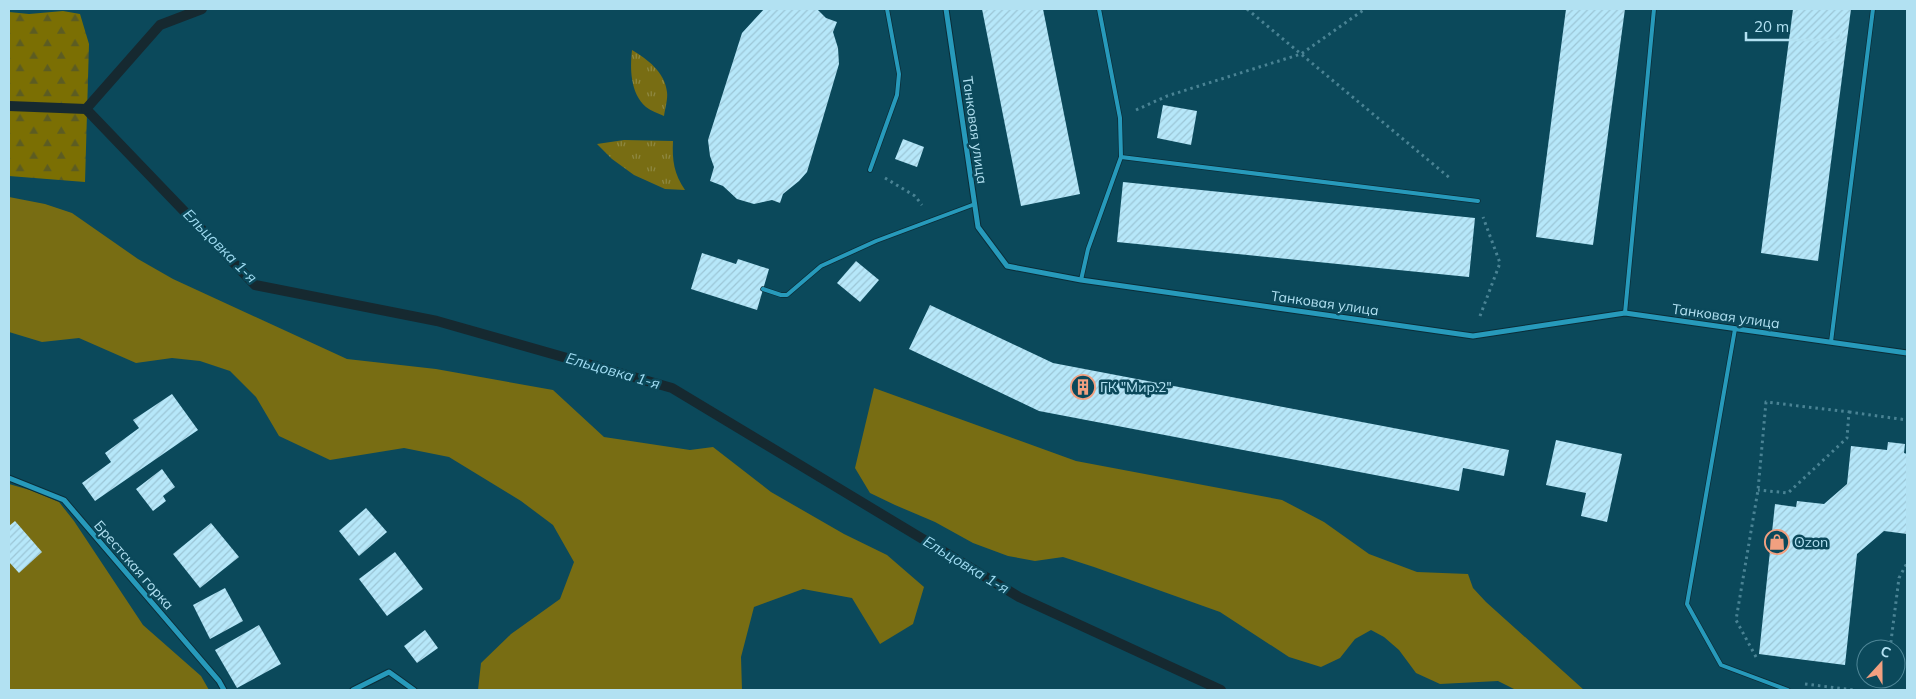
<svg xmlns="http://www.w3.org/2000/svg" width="1916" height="699" viewBox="0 0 1916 699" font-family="Mulish,sans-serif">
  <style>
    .green { fill: #786d13 }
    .forest { fill: url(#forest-firs) }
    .park { fill: url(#park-tufts) }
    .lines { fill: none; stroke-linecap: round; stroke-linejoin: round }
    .stream { stroke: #162930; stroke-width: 10 }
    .building { fill: url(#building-hatch) }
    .lane-casing { stroke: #0a2d38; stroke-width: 5.5 }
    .street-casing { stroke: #0a2d38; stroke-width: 7 }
    .path { stroke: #4a8394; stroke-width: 3; stroke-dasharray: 2.5 4; stroke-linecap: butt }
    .lane { stroke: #279abb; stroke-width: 4 }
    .street { stroke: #279abb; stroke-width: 5 }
    .labels { text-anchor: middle; stroke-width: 5; stroke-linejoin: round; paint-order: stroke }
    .street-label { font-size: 14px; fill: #b2e1f2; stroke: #0b495b }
    .poi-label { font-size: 14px; fill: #b2e1f2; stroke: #0b495b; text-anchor: start }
    .water-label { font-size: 15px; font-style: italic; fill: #a0dcf2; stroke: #0b495b }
  </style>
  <defs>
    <pattern id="forest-firs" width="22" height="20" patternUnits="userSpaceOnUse" patternTransform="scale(1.25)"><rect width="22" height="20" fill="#7b6f03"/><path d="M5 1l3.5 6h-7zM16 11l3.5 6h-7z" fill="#5c5c22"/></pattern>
    <pattern id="park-tufts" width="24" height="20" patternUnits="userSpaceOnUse" patternTransform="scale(1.25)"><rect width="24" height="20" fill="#786d13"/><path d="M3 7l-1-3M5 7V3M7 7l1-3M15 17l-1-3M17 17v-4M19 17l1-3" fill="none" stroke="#8e8841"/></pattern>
    <pattern id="building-hatch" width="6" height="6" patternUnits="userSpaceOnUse" patternTransform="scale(1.25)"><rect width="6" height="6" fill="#b6e7f9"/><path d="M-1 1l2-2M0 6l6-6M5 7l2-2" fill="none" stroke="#9cc6d6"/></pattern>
  </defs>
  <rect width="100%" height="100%" fill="#0b495b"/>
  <g class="green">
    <path d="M9,197L45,204L72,213L138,259L173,279L347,359L436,369L553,390L604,437L690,450L713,447L771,492L844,534L887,555L924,587L913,624L880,644L852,598L803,589L754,607L741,657L742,690H478L481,663L511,634L560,599L574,562L553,525L521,501L449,457L404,448L330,460L279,436L256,397L230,371L200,361L172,358L136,363L79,338L42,342L9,332Z"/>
    <path d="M874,388L1076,461L1282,500L1324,522L1369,554L1417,572L1468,574L1473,588L1486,602L1584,690H1516L1498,681L1440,684L1416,673L1399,650L1384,637L1371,630L1355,639L1340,658L1321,667L1289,657L1220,612L1094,567L1063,557L1035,561L1008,556L973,543L935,522L895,505L870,493L855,468Z"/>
    <path d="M9,484L30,490L59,502L74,521L143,625L201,676L209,690H9Z"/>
  </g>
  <path class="forest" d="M63,11L80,14L89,44L85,182L9,176V12L29,14Z"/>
  <g class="park">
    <path d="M632,50C647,59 665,72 667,92C668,99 665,109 664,116C658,113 651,111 646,107C630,93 630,68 632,50Z"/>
    <path d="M624,140L673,141C672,160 674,174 685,190L665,189L634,175L612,159L597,144Z"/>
  </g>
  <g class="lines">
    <g class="stream">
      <path d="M9,106L86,109L255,285L437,321L672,388L1019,597L1221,690"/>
      <path d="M86,109L160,25L202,9"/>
    </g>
  </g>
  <g class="building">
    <path d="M764,9H817L826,18L837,22L833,32L838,48L839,64L807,172L799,181L783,194L780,203L772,200L754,204L737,199L723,186L710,181L714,167L710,156L708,140L742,33Z"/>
    <path d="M982,9H1043L1080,194L1021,206Z"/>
    <path d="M1566,9H1625L1593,245L1536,237Z"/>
    <path d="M1793,9H1851L1818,261L1761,253Z"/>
    <path d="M1163,105L1197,111L1191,145L1157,138Z"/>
    <path d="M903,139L924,147L917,167L895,159Z"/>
    <path d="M1123,182L1475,218L1469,277L1117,242Z"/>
    <path d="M702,253L736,264L738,259L769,269L757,310L691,289Z"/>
    <path d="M856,261L879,280L860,302L837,283Z"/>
    <path d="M930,305L1053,363L1509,450L1504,476L1463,468L1459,491L1039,411L909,349Z"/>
    <path d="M172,394L198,430L95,501L82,483L111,462L105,453L139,428L133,420Z"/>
    <path d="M1556,440L1622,454L1607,522L1581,516L1586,493L1546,485Z"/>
    <path d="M1888,442L1905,444L1904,453L1907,454V534L1884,531L1857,554L1845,665L1759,654L1775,504L1796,507L1797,501L1824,504L1847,484L1851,446L1887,450Z"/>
    <path d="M162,469L175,487L163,496L166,501L153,511L136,489Z"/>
    <path d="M366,508L387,532L359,556L339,531Z"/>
    <path d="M15,521L42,552L19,573L9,562V526Z"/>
    <path d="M211,523L239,557L200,588L173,554Z"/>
    <path d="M395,552L423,589L387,616L359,579Z"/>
    <path d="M225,588L243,621L210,639L193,605Z"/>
    <path d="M259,625L281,664L237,688L215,650Z"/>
    <path d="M425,630L438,648L417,663L404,646Z"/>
  </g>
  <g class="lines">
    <defs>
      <g id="lane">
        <path d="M1121,157L1478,201"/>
        <path d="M870,170L897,95L899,74L887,9"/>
        <path d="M1081,280L1088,249L1121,157L1120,118L1099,9"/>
        <path d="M763,289L781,295H787L821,266L876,241L975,204"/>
        <path d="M1625,313L1654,9"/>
        <path d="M1735,329L1687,604L1721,665L1788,690"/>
        <path d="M1831,342L1873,9"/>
      </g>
      <g id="street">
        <path d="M946,9L978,227L1007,266L1081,280L1473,336L1625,313L1907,353"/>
        <path d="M9,478L64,500L219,681L224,690"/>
        <path d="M353,690L389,672L414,690"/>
      </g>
    </defs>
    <use href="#lane" class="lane-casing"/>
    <use href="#street" class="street-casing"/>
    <g class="path">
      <path d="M1247,9L1451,179"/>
      <path d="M1136,110L1167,96L1301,54L1365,9"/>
      <path d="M885,178L915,196L922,205"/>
      <path d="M1480,316L1500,263L1483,217"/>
      <path d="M1849,412L1907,420"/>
      <path d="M1890,649L1899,578L1907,563"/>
      <path d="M1756,657L1736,620L1758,490L1766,402L1849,412L1847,438L1788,493L1758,490"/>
      <path d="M1805,684L1854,690"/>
    </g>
    <use href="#lane" class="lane"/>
    <use href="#street" class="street"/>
  </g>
  <defs>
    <symbol id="building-ring" viewBox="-11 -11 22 22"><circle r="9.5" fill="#0b495b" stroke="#f2a080" stroke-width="1.5"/><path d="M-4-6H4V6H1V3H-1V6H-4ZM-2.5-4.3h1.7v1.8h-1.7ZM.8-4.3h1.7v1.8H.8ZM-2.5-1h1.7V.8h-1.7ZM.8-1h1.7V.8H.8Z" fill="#f2a080"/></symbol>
    <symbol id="shop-ring" viewBox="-11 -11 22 22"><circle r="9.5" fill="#0b495b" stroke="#f2a080" stroke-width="1.5"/><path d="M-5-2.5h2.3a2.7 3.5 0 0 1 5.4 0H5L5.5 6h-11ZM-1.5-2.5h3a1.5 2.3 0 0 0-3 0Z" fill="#f2a080"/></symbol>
  </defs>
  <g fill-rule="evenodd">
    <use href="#building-ring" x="1069" y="373" width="28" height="28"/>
    <use href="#shop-ring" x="1763" y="528" width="28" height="28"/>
  </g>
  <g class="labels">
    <g class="street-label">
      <text transform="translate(975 130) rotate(82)" y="5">Танковая улица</text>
      <text transform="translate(1325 303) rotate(8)" y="5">Танковая улица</text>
      <text transform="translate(1726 316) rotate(8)" y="5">Танковая улица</text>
      <text transform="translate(134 565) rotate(49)" y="5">Брестская горка</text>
    </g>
    <g class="poi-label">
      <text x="1100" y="392">ГК "Мир.2"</text>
      <text x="1794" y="547">Ozon</text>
    </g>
    <g class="water-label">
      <text transform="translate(220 246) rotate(45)" y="5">Ельцовка 1-я</text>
      <text transform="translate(613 371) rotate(16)" y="5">Ельцовка 1-я</text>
      <text transform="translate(966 565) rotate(31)" y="5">Ельцовка 1-я</text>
    </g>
  </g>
  <rect width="1916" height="699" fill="none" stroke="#b2e1f2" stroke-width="20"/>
  <g transform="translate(1881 664) rotate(21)"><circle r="24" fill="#0b495b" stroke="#4e8697"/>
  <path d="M0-4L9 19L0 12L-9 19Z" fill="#f2a080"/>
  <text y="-8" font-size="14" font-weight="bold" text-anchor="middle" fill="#b2e1f2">С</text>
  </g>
  <path d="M1746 32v8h95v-8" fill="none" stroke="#b2e1f2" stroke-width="2.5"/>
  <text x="1754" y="32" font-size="15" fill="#b2e1f2" stroke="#0b495b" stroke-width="4" paint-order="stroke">20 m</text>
</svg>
